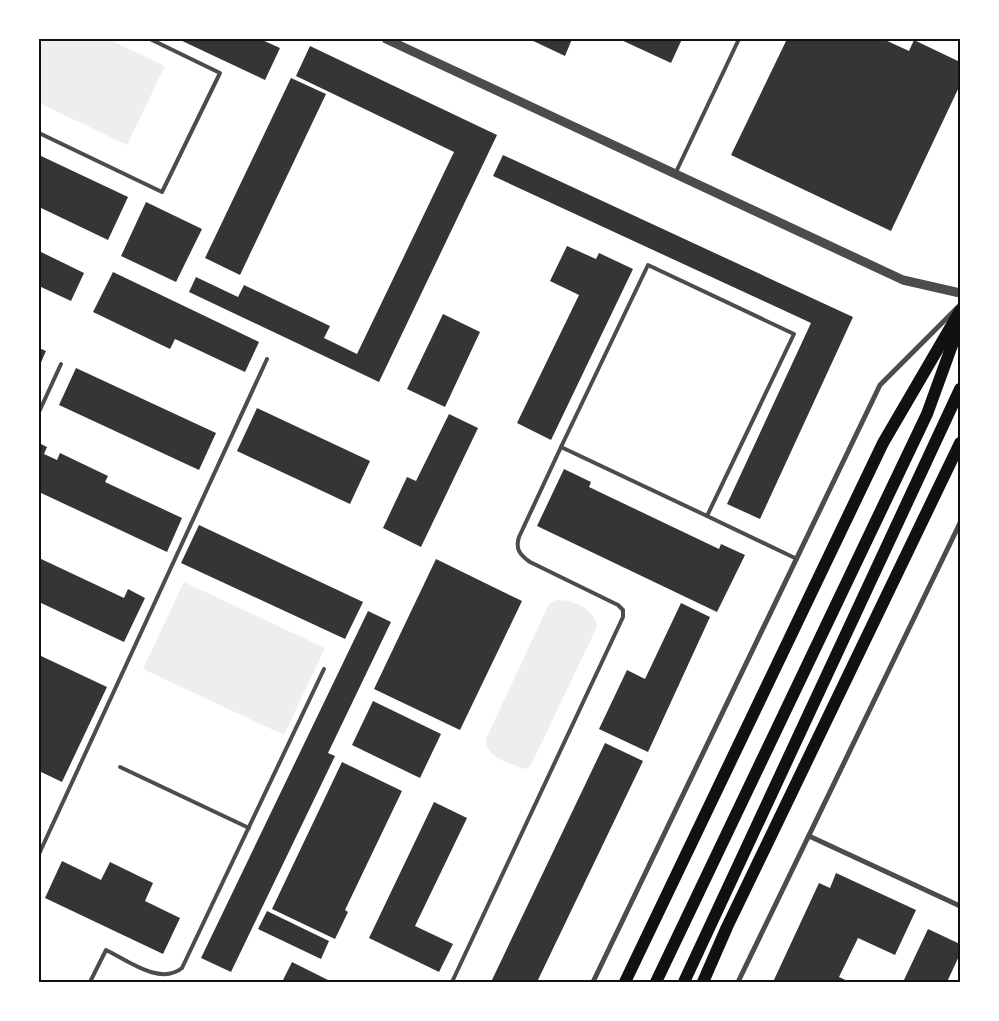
<svg xmlns="http://www.w3.org/2000/svg" width="999" height="1021" viewBox="0 0 999 1021" font-family="Helvetica,sans-serif">
  <style>
    .green { fill: #eee }
    .building { fill: #353535 }
    .lines { fill: none; stroke-linecap: round; stroke-linejoin: round }
    .service { stroke: #4c4c4c; stroke-width: 4 }
    .minor { stroke: #4c4c4c; stroke-width: 5 }
    .tertiary { stroke: #4c4c4c; stroke-width: 9 }
    .primary { stroke: #111; stroke-width: 12 }
    .neatline { fill: none; stroke: #111; stroke-width: 2 }
  </style>
  <rect width="100%" height="100%" fill="#fff"/>
  <g class="green">
    <path d="M39,39H108L165,66L127,145L39,103Z"/>
    <path d="M184,582L325,648L284,735L143,669Z"/>
    <path d="M556,600C573,600 595,608 597,627L530,767L524,769C509,762 485,758 486,739L549,604Z"/>
  </g>
  <g class="building">
    <path d="M178,39H260L280,48L265,80Z"/>
    <path d="M529,39H572L565,56Z"/>
    <path d="M619,39H682L671,63Z"/>
    <path d="M787,39H883L909,51L914,40L960,62V85L891,231L731,155Z"/>
    <path d="M310,46L497,135L379,382L189,292L196,277L238,297L244,285L330,326L324,338L357,354L454,152L296,76Z"/>
    <path d="M291,78L326,94L240,275L205,258Z"/>
    <path d="M39,155L128,197L108,240L39,207Z"/>
    <path d="M503,155L853,317L760,519L727,504L811,323L493,176Z"/>
    <path d="M146,202L202,229L176,282L121,256Z"/>
    <path d="M567,246L596,259L599,253L633,269L551,440L517,423L579,295L550,281Z"/>
    <path d="M39,251L84,273L71,301L39,286Z"/>
    <path d="M113,272L259,342L245,372L175,339L170,349L93,312Z"/>
    <path d="M443,314L480,332L445,407L407,389Z"/>
    <path d="M39,348L46,351L39,367Z"/>
    <path d="M76,368L216,433L199,470L59,405Z"/>
    <path d="M257,408L370,461L350,504L237,451Z"/>
    <path d="M449,414L478,428L421,547L383,528L407,477L416,481Z"/>
    <path d="M39,443L47,447L44,454L57,460L60,453L108,476L105,482L182,518L167,552L39,492Z"/>
    <path d="M564,469L591,482L589,487L719,549L721,544L745,555L717,612L537,526Z"/>
    <path d="M199,525L363,602L345,639L181,563Z"/>
    <path d="M39,558L124,598L128,589L145,598L124,642L39,602Z"/>
    <path d="M436,559L522,601L460,730L374,689Z"/>
    <path d="M681,603L710,617L648,752L599,729L627,670L645,679Z"/>
    <path d="M368,611L391,622L328,753L335,756L231,972L201,958Z"/>
    <path d="M39,655L107,687L62,782L39,771Z"/>
    <path d="M373,701L441,734L420,778L352,745Z"/>
    <path d="M605,743L643,761L537,982H491Z"/>
    <path d="M342,762L402,791L345,910L348,912L335,939L272,909Z"/>
    <path d="M434,802L467,818L415,926L453,944L439,972L369,938Z"/>
    <path d="M62,861L101,880L110,862L153,883L145,901L180,918L163,954L45,898Z"/>
    <path d="M836,873L916,910L895,955L858,938L839,977L850,982H773L819,883L830,888Z"/>
    <path d="M267,911L329,941L321,959L258,929Z"/>
    <path d="M928,929L960,944V954L947,982H903Z"/>
    <path d="M292,962L332,982H282Z"/>
  </g>
  <g class="lines">
    <g class="service">
      <path d="M39,133L162,192L220,73L150,39"/>
      <path d="M676,172L739,39"/>
      <path d="M648,265L794,334L707,516L561,447Z"/>
      <path d="M39,412L61,364"/>
      <path d="M707,516L797,559"/>
      <path d="M120,767L249,828"/>
      <path d="M39,854L267,359"/>
      <path d="M90,982L106,950C127,960 160,986 182,968L324,669"/>
      <path d="M452,982L623,617V610L618,605L530,562C520,555 515,549 519,537L561,447"/>
    </g>
    <g class="minor">
      <path d="M809,836L960,906"/>
      <path d="M593,982L880,385L960,305"/>
      <path d="M738,982L960,523"/>
    </g>
    <path class="tertiary" d="M386,39L903,280L960,293"/>
    <g class="primary">
      <path d="M625,982L883,443L960,311"/>
      <path d="M656,982L927,414L959,326"/>
      <path d="M684,982L960,389"/>
      <path d="M703,982L727,927L960,443"/>
    </g>
  </g>
  <rect width="999" height="1021" fill="none" stroke="#ffffff" stroke-width="80"/>
  <rect x="40" y="40" width="919" height="941" class="neatline"/>
</svg>
